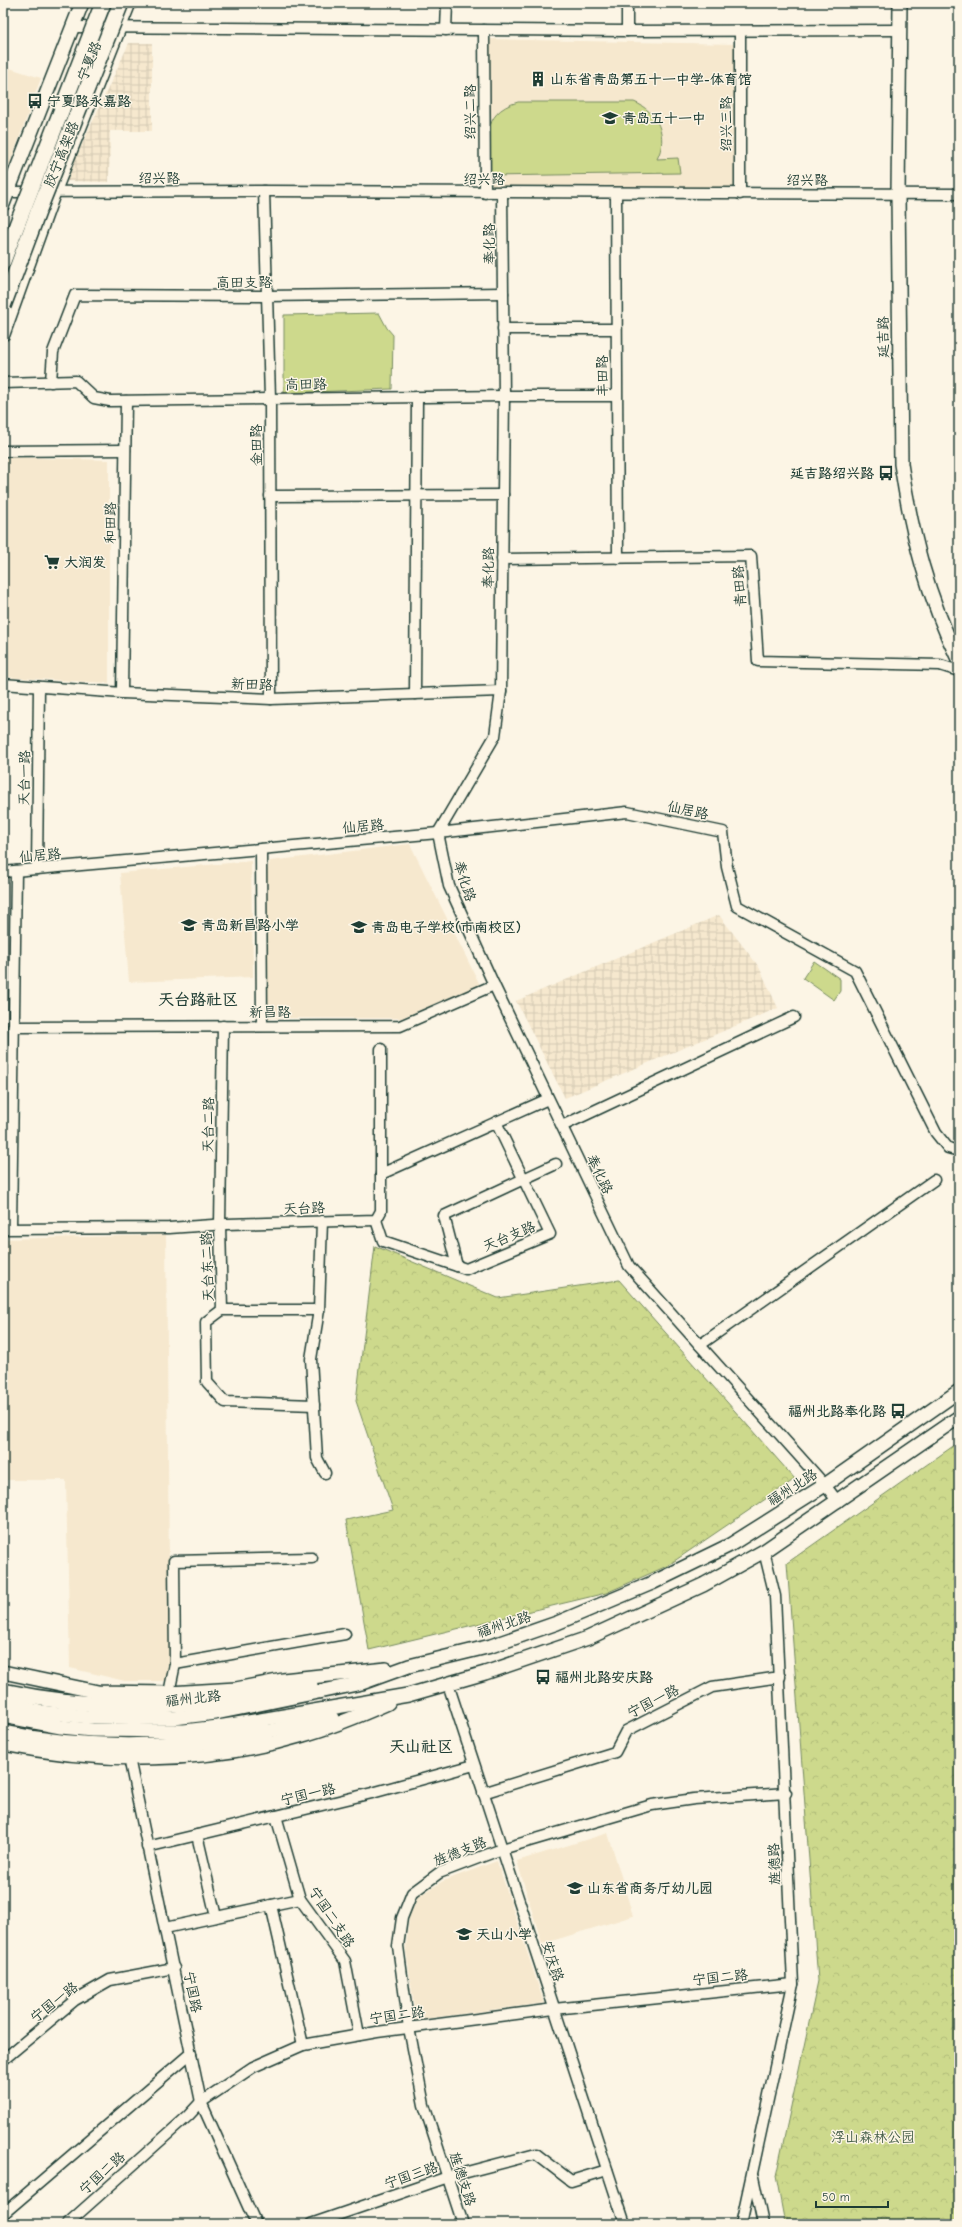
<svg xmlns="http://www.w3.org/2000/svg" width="962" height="2227" viewBox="0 0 962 2227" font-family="'Comic Neue','LXGW WenKai TC',sans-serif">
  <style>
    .built { fill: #f6e8ce }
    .industrial { fill: url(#industrial-grid) }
    .green { fill: #cdd98c; stroke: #768b60 }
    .park { fill: url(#park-crowns); stroke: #768b60 }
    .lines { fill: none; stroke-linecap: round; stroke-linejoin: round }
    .minor-casing { stroke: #1f3d34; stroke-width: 13 }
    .major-casing { stroke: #1f3d34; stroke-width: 16 }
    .highway-casing { stroke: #1f3d34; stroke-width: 18 }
    .minor { stroke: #fcf5e5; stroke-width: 10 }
    .major { stroke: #fcf5e5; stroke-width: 13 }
    .highway { stroke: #fcf5e5; stroke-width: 15 }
    .highway-bridge-casing { stroke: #1f3d34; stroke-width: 18; stroke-linecap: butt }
    .highway-bridge { stroke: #fcf5e5; stroke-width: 15 }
    .labels { text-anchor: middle; stroke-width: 3; stroke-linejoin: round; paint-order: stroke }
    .street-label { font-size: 14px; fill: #1f3d34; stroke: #fcf5e5 }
    .poi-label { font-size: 14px; font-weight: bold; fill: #1f3d34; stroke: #fcf5e5; text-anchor: start }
    .park-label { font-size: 14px; fill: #425c46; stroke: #fcf5e5 }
    .quarter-label { font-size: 16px; font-weight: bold; fill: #1f3d34; stroke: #fcf5e5 }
  </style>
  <defs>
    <pattern id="industrial-grid" width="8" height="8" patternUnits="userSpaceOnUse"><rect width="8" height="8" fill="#f6e8ce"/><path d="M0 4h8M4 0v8" fill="none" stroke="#d2c8b2"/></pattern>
    <pattern id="park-crowns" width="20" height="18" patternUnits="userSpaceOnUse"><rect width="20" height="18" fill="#cdd98c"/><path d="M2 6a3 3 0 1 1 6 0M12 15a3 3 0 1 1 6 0" fill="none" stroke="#b0bb79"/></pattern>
  </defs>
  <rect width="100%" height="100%" fill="#fcf5e5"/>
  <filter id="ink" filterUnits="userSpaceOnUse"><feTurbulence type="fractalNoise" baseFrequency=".025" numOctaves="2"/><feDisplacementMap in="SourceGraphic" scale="8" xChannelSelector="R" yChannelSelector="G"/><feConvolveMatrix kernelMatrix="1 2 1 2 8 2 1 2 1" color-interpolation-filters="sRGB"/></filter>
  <g filter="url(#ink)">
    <g class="built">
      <path d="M484,39L735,44V193H485Z"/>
      <path d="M3,66L41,78L3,183Z"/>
      <path d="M3,457L109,460V683L3,677Z"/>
      <path d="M410,844L480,985L401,1018H268L267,869L270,861Z"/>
      <path d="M251,861L253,977L129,982L120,873Z"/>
      <path d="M166,1235L170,1681H125L70,1668L66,1480H3V1239Z"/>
      <path d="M608,1833L633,1916L542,1944L517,1861Z"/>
      <path d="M497,1861L544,2003L416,2020L406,1949L409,1918L418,1897L443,1881Z"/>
    </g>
    <g class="industrial">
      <path d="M129,43H152V131H110L109,182L65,181Z"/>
      <path d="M719,915L759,967L778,1008L565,1098L516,1001Z"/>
    </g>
    <g class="green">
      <path d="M518,102H634C657,111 669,136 657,159L678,158L680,173L490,176C489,143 479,113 518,102Z"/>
      <path d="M379,313L387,328L393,335L392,389L284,393V315Z"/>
      <path d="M814,961L840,979V991L834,1000L803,978Z"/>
    </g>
    <g class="park">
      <path d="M375,1246L498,1298L619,1280L795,1479L667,1566L606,1593L369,1650L346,1520L393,1510L356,1401Z"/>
      <path d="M959,1442V2224H785L776,2176L818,1981L787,1563Z"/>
    </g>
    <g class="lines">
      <defs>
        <g id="minor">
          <path d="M627,3V31"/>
          <path d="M73,27L627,31L900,30"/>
          <path d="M446,30L447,3"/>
          <path d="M484,30L485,193"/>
          <path d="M740,31V194"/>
          <path d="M264,191L270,398L271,699"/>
          <path d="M8,192L264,191L959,194"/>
          <path d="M502,193L504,396L501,691L495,736L438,833L449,886L494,985L629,1266L825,1485L838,1502"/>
          <path d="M616,193L618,558"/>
          <path d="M503,329H616"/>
          <path d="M51,382L53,352L75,295L267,296L503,293"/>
          <path d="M3,383L76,381L94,398L110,401L504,396H616"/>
          <path d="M3,451L125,450"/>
          <path d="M270,496L503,495"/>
          <path d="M502,559L751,556L758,661L940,665L959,671"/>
          <path d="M3,684L122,693L271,699L501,691"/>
          <path d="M122,693L126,401"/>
          <path d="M415,694L417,397"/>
          <path d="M261,849L262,1026"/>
          <path d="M37,869L39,687"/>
          <path d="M3,872L438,833L627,812L723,832L727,867L737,906L855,971L936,1133L948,1148L959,1151"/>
          <path d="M13,1027L400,1026L494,985"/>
          <path d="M381,1049V1174"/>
          <path d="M562,1126L794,1017"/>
          <path d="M376,1220L383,1241L466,1269L550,1234L496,1122"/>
          <path d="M322,1221L319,1310L311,1359L317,1458L325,1473"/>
          <path d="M11,1228L16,871"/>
          <path d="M3,1229L169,1228L227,1224L376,1220L381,1211V1174L548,1099"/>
          <path d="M457,1266L444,1216L556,1164"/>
          <path d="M222,1310L220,1224L223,1026"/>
          <path d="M700,1345L934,1180"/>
          <path d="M314,1405L225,1402L207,1382L206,1322L222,1310H319"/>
          <path d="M175,1664L345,1634"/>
          <path d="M448,1684L625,2224"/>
          <path d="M169,1693L175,1664L174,1561L312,1558"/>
          <path d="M129,1758L201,2102L256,2224"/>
          <path d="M483,1793L615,1752L626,1731L712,1687L780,1677"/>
          <path d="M276,1816L300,1899L345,1961L359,2035"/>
          <path d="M197,1835L216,1917"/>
          <path d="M147,1847L372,1793L474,1765"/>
          <path d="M271,1905L303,2045"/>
          <path d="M165,1928L300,1899"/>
          <path d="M3,2060L75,2000L110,1980L174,1968"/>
          <path d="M753,2177L763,2224"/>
          <path d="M3,2214L191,2053"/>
          <path d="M67,2224L188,2116L201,2102L253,2067L303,2045L377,2032L554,2009L793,1984"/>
          <path d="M311,2224L448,2177L536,2154L571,2181L607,2170"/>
          <path d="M463,2224L424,2105L409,2028L398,1946L402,1918L412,1893L439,1873L502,1849L652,1805L694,1799L786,1793"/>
          <path d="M741,2224L793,1984L775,1596L764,1551"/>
        </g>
        <g id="major">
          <path d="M900,3L898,194L901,464C912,536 927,595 959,661"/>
          <path d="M3,204L82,3"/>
          <path d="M3,334L54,192L129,3"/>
          <path d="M3,1672L98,1692L169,1693L236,1689L283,1680L386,1669"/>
          <path d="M257,1695L311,1685"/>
          <path d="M3,1703L40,1712L89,1717L174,1718L216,1713L362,1683L409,1666L491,1646L557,1623L652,1583L730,1545L825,1485L959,1391"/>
          <path d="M3,1716L61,1727L92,1730L184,1731L218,1727L408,1695L485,1673L588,1638L703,1585L764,1551L959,1417"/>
          <path d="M265,1732L332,1718"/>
          <path d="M3,1744C101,1764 207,1764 303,1735C332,1727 361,1715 388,1703"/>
        </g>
        <g id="highway">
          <path d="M3,1691C90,1710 169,1709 257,1695"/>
          <path d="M3,1733C90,1751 178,1749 265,1732"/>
        </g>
      </defs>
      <use href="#minor" class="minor-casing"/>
      <use href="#major" class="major-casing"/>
      <use href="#highway" class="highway-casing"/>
      <use href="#minor" class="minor"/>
      <use href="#major" class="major"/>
      <use href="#highway" class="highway"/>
      <defs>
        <g id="highway-bridge">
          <path d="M3,261L103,3"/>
          <path d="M3,306L38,212L121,3"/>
        </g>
      </defs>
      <use href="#highway-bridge" class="highway-bridge-casing"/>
      <use href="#highway-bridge" class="highway-bridge"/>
    </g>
  </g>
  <defs>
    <symbol id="building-bare" viewBox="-9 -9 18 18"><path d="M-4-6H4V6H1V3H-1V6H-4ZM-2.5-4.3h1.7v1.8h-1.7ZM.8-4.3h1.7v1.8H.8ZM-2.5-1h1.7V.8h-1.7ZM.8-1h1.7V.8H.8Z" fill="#1f3d34" stroke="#fcf5e5" stroke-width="2.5" paint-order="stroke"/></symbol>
    <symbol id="bus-bare" viewBox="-9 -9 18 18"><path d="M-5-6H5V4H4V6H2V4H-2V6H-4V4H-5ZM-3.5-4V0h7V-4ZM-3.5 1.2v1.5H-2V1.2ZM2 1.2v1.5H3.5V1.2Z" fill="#1f3d34" stroke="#fcf5e5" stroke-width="2.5" paint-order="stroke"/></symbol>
    <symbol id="school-bare" viewBox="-9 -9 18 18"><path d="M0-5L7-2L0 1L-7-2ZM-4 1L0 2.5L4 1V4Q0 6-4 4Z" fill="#1f3d34" stroke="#fcf5e5" stroke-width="2.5" paint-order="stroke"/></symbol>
    <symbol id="supermarket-bare" viewBox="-9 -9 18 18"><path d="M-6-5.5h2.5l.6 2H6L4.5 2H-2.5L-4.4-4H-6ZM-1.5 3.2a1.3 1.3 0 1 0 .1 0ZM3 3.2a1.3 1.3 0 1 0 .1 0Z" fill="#1f3d34" stroke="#fcf5e5" stroke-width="2.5" paint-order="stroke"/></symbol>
  </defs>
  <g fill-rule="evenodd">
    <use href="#building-bare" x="527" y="68" width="22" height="22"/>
    <use href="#bus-bare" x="24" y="90" width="22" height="22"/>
    <use href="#school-bare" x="599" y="107" width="22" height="22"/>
    <use href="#bus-bare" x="875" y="462" width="22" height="22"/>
    <use href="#supermarket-bare" x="41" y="551" width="22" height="22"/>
    <use href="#school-bare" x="178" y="914" width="22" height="22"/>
    <use href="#school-bare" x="348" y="916" width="22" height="22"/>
    <use href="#bus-bare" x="887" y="1400" width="22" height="22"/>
    <use href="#bus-bare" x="532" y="1666" width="22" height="22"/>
    <use href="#school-bare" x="564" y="1877" width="22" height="22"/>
    <use href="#school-bare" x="453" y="1923" width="22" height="22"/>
  </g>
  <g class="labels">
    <g class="street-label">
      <text transform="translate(89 61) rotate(-68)" y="5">宁夏路</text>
      <text transform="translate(470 112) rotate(-90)" y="5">绍兴二路</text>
      <text transform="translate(726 124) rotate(-90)" y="5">绍兴三路</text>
      <text transform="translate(61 154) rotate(-68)" y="5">胶宁高架路</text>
      <text x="159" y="183">绍兴路</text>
      <text x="484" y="184">绍兴路</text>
      <text x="807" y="185">绍兴路</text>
      <text transform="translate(489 244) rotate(-90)" y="5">奉化路</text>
      <text x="244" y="287">高田支路</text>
      <text transform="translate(883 337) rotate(-91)" y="5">延吉路</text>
      <text transform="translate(602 376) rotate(-90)" y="5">丰田路</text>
      <text transform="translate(306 384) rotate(-1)" y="5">高田路</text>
      <text transform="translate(256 445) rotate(-90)" y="5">金田路</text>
      <text transform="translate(110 523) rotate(-89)" y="5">和田路</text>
      <text transform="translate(488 568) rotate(-89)" y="5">奉化路</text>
      <text transform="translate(739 586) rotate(-94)" y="5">青田路</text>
      <text transform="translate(252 684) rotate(2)" y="5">新田路</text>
      <text transform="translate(24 778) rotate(-89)" y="5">天台一路</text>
      <text transform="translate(688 810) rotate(12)" y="5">仙居路</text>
      <text transform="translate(363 826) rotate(-5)" y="5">仙居路</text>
      <text transform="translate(40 855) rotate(-5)" y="5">仙居路</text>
      <text transform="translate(465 881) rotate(72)" y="5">奉化路</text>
      <text x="270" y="1017">新昌路</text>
      <text transform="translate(208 1125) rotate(-89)" y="5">天台二路</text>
      <text transform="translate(600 1174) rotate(64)" y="5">奉化路</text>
      <text transform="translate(304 1208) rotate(-2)" y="5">天台路</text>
      <text transform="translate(509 1236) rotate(-23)" y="5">天台支路</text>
      <text transform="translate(207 1267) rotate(-92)" y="5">天台东二路</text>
      <text transform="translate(792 1487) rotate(-32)" y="5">福州北路</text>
      <text transform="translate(504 1624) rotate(-18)" y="5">福州北路</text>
      <text transform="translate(193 1698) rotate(-6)" y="5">福州北路</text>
      <text transform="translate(653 1701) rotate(-27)" y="5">宁国一路</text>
      <text transform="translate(308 1794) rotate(-13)" y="5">宁国一路</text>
      <text transform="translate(460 1851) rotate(-22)" y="5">旌德支路</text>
      <text transform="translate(774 1864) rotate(-92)" y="5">旌德路</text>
      <text transform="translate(332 1917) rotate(56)" y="5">宁国二支路</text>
      <text transform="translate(553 1961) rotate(72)" y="5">安庆路</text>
      <text transform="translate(720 1977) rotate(-6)" y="5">宁国二路</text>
      <text transform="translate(193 1992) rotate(79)" y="5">宁国路</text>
      <text transform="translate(54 2002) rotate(-38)" y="5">宁国一路</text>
      <text transform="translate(397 2015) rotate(-8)" y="5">宁国二路</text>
      <text transform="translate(102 2173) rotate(-42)" y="5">宁国二路</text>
      <text transform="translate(411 2175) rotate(-19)" y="5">宁国三路</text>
      <text transform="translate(463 2179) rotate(72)" y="5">旌德支路</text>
    </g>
    <g class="poi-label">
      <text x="550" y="84">山东省青岛第五十一中学-体育馆</text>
      <text x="47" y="106">宁夏路永嘉路</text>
      <text x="622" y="123">青岛五十一中</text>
      <text x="874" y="478" text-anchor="end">延吉路绍兴路</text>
      <text x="64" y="567">大润发</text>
      <text x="201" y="930">青岛新昌路小学</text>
      <text x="371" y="932">青岛电子学校(市南校区)</text>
      <text x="886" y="1416" text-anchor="end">福州北路奉化路</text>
      <text x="555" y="1682">福州北路安庆路</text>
      <text x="587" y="1893">山东省商务厅幼儿园</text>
      <text x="476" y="1939">天山小学</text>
    </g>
    <g class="park-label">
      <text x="873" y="2142">浮山森林公园</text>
    </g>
    <g class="quarter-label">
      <text x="198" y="1005">天台路社区</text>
      <text x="421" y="1752">天山社区</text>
    </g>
  </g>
  <rect width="962" height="2227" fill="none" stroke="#fcf5e5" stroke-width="16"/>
  <rect x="8" y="8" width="946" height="2211" fill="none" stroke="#1f3d34" stroke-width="1.5" filter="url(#ink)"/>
  <path d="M816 2201v6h72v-6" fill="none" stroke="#1f3d34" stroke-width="2"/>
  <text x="822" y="2201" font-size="12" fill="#1f3d34" stroke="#fcf5e5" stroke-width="3" paint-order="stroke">50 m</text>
</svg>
